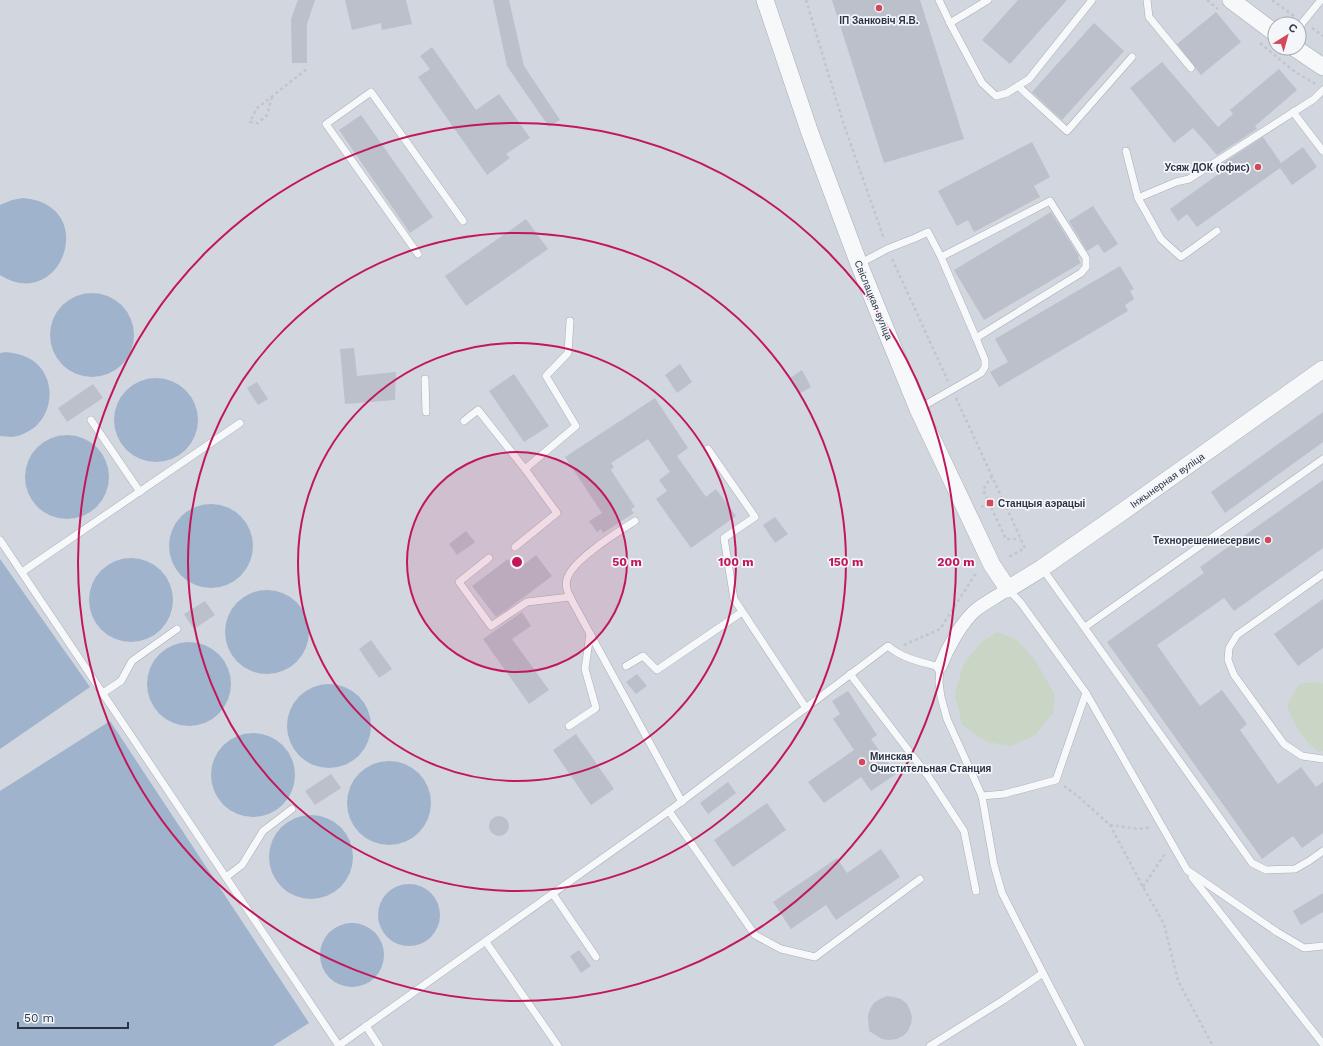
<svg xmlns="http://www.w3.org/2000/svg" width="1323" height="1046" viewBox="0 0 1323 1046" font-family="'Work Sans',sans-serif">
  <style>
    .built { fill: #d2d6de; fill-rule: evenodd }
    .green { fill: #c9d6c5 }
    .water { fill: #9fb4cc }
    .building { fill: #bbc0ca }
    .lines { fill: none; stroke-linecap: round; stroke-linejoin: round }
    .service-casing { stroke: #a9aeb7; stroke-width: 8 }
    .minor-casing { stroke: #a9aeb7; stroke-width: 14 }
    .tertiary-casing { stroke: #a9aeb7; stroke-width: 18 }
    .path { stroke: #c2c5cb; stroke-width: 2.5; stroke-dasharray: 3 3; stroke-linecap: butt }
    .service { stroke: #f7f8fa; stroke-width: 7 }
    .minor { stroke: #f7f8fa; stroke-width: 13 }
    .tertiary { stroke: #f7f8fa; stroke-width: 17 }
    .ring { fill: none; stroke: #c2185b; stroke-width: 2 }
    .poi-dot { fill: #d1495b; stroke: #f4f6f9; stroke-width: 1.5 }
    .labels { text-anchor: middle; stroke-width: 3.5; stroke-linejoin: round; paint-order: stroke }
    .poi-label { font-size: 10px; font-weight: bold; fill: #2b3445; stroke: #f4f6f9; text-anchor: end }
    .street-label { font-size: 10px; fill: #2b3445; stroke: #f4f6f9 }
    .centre { fill: #c2185b; stroke: #f4f6f9; stroke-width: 2 }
    .ring-label { font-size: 12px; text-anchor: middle; font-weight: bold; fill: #c2185b; stroke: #f4f6f9; stroke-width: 3.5; stroke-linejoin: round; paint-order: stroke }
  </style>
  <rect width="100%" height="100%" fill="#e4e7ec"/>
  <path class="built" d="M0,0H1323V1046H0ZM1275,24H1299V48H1275Z"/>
  <g class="green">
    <path d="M997,632L1017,640L1035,660L1055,695L1053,713L1035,735L1011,746L987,742L962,725L955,694L963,665L981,642Z"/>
    <path d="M1320,682L1323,684V751L1318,752C1301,737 1295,726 1287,706L1299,684Z"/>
  </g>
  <g class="water">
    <path d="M23,198C101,205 61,314 0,275V205L12,200Z"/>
    <circle cx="92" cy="335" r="42"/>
    <path d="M6,352C15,353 24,355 32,360C55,375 55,410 35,427C28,432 21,436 12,437C8,437 4,436 0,436V353Z"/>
    <circle cx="156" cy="420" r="42"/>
    <circle cx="67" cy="477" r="42"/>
    <circle cx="211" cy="546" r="42"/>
    <circle cx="131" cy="600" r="42"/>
    <path d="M0,559L90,687L0,749Z"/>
    <circle cx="267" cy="632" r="42"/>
    <circle cx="189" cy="684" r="42"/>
    <circle cx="329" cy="726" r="42"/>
    <path d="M110,721L309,1023L273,1046H0V791Z"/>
    <circle cx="253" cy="775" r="42"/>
    <circle cx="389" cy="803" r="42"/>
    <circle cx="311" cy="857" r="42"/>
    <circle cx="409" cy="915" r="31"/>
    <circle cx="352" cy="955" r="32"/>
  </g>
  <g class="building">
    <path d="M298,0H315L307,24V63H292L291,19Z"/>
    <path d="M345,0H406L412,24L382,30L381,23L352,30Z"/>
    <path d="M493,0H509L524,66L560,120L549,127L507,66Z"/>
    <path d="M832,0H920L964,139L884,163Z"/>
    <path d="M1018,0H1067L1010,64L982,40Z"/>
    <path d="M1216,12L1241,42L1201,75L1177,44Z"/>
    <path d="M1094,23L1124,51L1062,120L1032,92Z"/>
    <path d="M432,47L476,110L499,94L530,138L506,154L510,158L487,175L418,77L430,69L420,56Z"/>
    <path d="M1162,62L1218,127L1233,114L1230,110L1279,69L1297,90L1255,126L1257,129L1217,155L1193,128L1174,143L1130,88Z"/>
    <path d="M361,115L433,217L410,233L339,130Z"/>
    <path d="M1263,137L1281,163L1303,147L1317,167L1292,185L1280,168L1197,227L1187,214L1178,221L1170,209L1227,168L1223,163Z"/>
    <path d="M1032,142L1050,177L1034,186L1040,197L974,232L968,220L957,226L938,191Z"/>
    <path d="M1093,206L1118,244L1104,253L1098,244L1087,251L1069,221Z"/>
    <path d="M1051,212L1079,256L1078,258L1081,263L984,320L954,270Z"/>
    <path d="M526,219L548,249L466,306L445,276Z"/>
    <path d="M1120,266L1134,289L1130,291L1134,299L1125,305L1128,311L999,387L990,372L1008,362L995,339Z"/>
    <path d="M354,348L357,376L396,372L395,400L345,404L340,349Z"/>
    <path d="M680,364L692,382L677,393L665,375Z"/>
    <path d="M802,370L811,387L799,394L790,378Z"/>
    <path d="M514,374L549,426L524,442L489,391Z"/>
    <path d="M257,382L268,399L258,405L247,388Z"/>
    <path d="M93,384L103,398L67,422L58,408Z"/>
    <path d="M655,398L688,448L677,456L706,497L716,489L736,516L691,548L656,499L667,491L659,480L670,472L648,439L611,463L614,467L611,470L635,507L631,509L634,513L603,533L601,529L597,532L589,521L602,513L565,457Z"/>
    <path d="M1323,412V442L1225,513L1211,492Z"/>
    <path d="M1323,480V548L1234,611L1224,598L1157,645L1200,706L1222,690L1247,724L1240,730L1278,784L1301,767L1316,787L1323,782V833L1302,848L1293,836L1262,859L1107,642L1204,573L1200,567Z"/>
    <path d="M775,517L788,534L775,543L763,525Z"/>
    <path d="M466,531L475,542L457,555L449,544Z"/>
    <path d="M536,555L552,576L516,603L496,617L472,586L508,559L517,570Z"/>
    <path d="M1323,599V648L1298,666L1274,634Z"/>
    <path d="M205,601L215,615L194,629L184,614Z"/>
    <path d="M522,612L531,626L512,639L549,690L529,704L483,639Z"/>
    <path d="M371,640L392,669L379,678L359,649Z"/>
    <path d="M637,674L647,686L636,694L626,682Z"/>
    <path d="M848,691L877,735L871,739L896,774L871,791L861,777L824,803L808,782L854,750L833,719L840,714L832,701Z"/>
    <path d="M576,734L614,789L591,805L553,750Z"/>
    <path d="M331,774L341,788L315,805L305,791Z"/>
    <path d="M728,782L736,793L708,814L700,803Z"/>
    <path d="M767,803L786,830L733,867L714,840Z"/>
    <circle cx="499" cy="826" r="10"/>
    <path d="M881,849L900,877L836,920L826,905L791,929L773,902L837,858L847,873Z"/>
    <path d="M1323,893V912L1301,925L1293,911Z"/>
    <path d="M579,950L591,966L581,973L570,956Z"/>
    <path d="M887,996L894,997L901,999L907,1004L910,1010L912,1017L911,1024L908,1031L903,1036L897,1039L889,1040L882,1039L869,1031L868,1016L870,1009L874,1003L880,999Z"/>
  </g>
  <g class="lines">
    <defs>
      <g id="service">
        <path d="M939,0L950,23L982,83L996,96L1007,93L1029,79L1092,0"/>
        <path d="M1147,0L1149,17L1191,68"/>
        <path d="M950,23L988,0"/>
        <path d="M1299,29L1303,22L1321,0"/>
        <path d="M1018,86L1067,131L1132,57"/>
        <path d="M1293,112L1323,151"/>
        <path d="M1126,151L1138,198L1176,182L1189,179L1314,99L1323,90"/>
        <path d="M1138,198L1161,239L1181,257L1217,231"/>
        <path d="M418,254L326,124L371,92L463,221"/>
        <path d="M859,264L887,249L915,238L928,232L941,257L1050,201L1086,258V267L1081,273L976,338L941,257"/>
        <path d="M425,379L426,412"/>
        <path d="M918,409L981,373L985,367V360L976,338"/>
        <path d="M91,420L140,492"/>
        <path d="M464,421L478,410L525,469L576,426L546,376L568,353L570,321"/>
        <path d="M708,449L755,517L724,538L734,599L806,708"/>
        <path d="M635,521C618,532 572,560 567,579C565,585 567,591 570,597L682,802"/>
        <path d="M0,540L339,1046"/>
        <path d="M515,547L557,513L525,469"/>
        <path d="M489,558L459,582L491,626L527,602L570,597"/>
        <path d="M1042,568L1252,863L1266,870L1295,869L1309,861L1323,851"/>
        <path d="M22,572L240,423"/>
        <path d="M1323,574L1237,635L1229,648L1228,660L1234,675L1284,744L1302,756L1323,759"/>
        <path d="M1008,589L1021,603L1086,693L1187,870L1277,932L1304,948L1323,946"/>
        <path d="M1085,627L1323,459"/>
        <path d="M626,666L643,656L657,670L742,612"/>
        <path d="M850,674L928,776L964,831L976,891"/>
        <path d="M103,693L121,681L132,661L177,629"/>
        <path d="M569,726L596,708L585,669L590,634"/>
        <path d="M982,796L1004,794L1056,780L1086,693"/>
        <path d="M669,811L755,935L781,949L815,957L920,879"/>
        <path d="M226,877L242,865L263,831L292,809"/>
        <path d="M1192,877L1323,1044"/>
        <path d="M553,894L596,957"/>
        <path d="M486,942L558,1046"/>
        <path d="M366,1026L379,1046"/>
        <path d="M338,1046L669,811L888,646C903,659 922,662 940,667L939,683L941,697L947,719L982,796L994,865L1002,893L1043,973L1081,1046"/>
        <path d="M930,1046L1005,999L1043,973"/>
      </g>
      <path id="minor" d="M940,667C947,649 961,622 977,609C986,602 998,596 1008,589"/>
      <g id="tertiary">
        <path d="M765,0L810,133L859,264L918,409L992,565L1008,589L1042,568L1122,512L1323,369"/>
        <path d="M1231,0L1275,33"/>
        <path d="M1295,48L1323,67"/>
      </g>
    </defs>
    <use href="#service" class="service-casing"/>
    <use href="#minor" class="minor-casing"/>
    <use href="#tertiary" class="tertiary-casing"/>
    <g class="path">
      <path d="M806,0L842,119L884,239"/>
      <path d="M1207,0L1218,9"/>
      <path d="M1272,0L1294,16"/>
      <path d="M1312,28L1323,36"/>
      <path d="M1260,43L1295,72L1316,84"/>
      <path d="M272,97L267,115L258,123L250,122L256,109L308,68"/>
      <path d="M892,259L948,381"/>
      <path d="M956,398L1025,548L1009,557"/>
      <path d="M992,476L983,490L1006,539H1020"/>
      <path d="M981,507L990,503"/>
      <path d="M904,645L940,629L976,573"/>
      <path d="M1064,786L1080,798L1110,825L1143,887L1164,924L1178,981L1213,1046"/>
      <path d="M1110,825L1139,829L1151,827"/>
      <path d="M1143,887L1166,852"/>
    </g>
    <use href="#service" class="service"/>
    <use href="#minor" class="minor"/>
    <use href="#tertiary" class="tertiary"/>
  </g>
  <circle cx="517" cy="562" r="110" fill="#c2185b" fill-opacity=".12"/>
  <g class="ring">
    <circle cx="517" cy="562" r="110"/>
    <circle cx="517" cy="562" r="219"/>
    <circle cx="517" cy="562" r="329"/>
    <circle cx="517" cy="562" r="439"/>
  </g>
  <g class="poi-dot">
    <circle cx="879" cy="8" r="4"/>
    <circle cx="1258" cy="167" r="4"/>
    <rect x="986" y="499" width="8" height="8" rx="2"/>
    <circle cx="1268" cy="540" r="4"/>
    <circle cx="862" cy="762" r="4"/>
  </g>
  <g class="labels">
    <g class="poi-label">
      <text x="879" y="24" text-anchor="middle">ІП Занковіч Я.В.</text>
      <text x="1250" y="171">Усяж ДОК (офис)</text>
      <text x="998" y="507" text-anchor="start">Станцыя аэрацыі</text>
      <text x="1260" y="544">Технорешениесервис</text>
      <text x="870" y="760" text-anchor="start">Минская<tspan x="870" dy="12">Очистительная Станция</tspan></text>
    </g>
    <g class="street-label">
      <text transform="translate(874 300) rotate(68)" y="4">Свіслацкая вуліца</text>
      <text transform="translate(1167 480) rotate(-35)" y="4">Інжынерная вуліца</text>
    </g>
  </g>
  <circle cx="517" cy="562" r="6" class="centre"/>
  <g class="ring-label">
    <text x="627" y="566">50 m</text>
    <text x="736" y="566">100 m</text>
    <text x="846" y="566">150 m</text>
    <text x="956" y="566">200 m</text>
  </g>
  <g transform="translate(1287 36) rotate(37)"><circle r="19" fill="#f4f6f9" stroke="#a4a8b1"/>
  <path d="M0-3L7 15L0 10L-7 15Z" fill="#d1495b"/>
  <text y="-6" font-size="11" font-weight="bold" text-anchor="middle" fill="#2b3445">С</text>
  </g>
  <path d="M18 1022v6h110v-6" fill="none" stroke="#2b3445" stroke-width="2"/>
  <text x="24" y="1022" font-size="12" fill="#2b3445" stroke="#f4f6f9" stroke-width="3" paint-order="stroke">50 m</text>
</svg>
